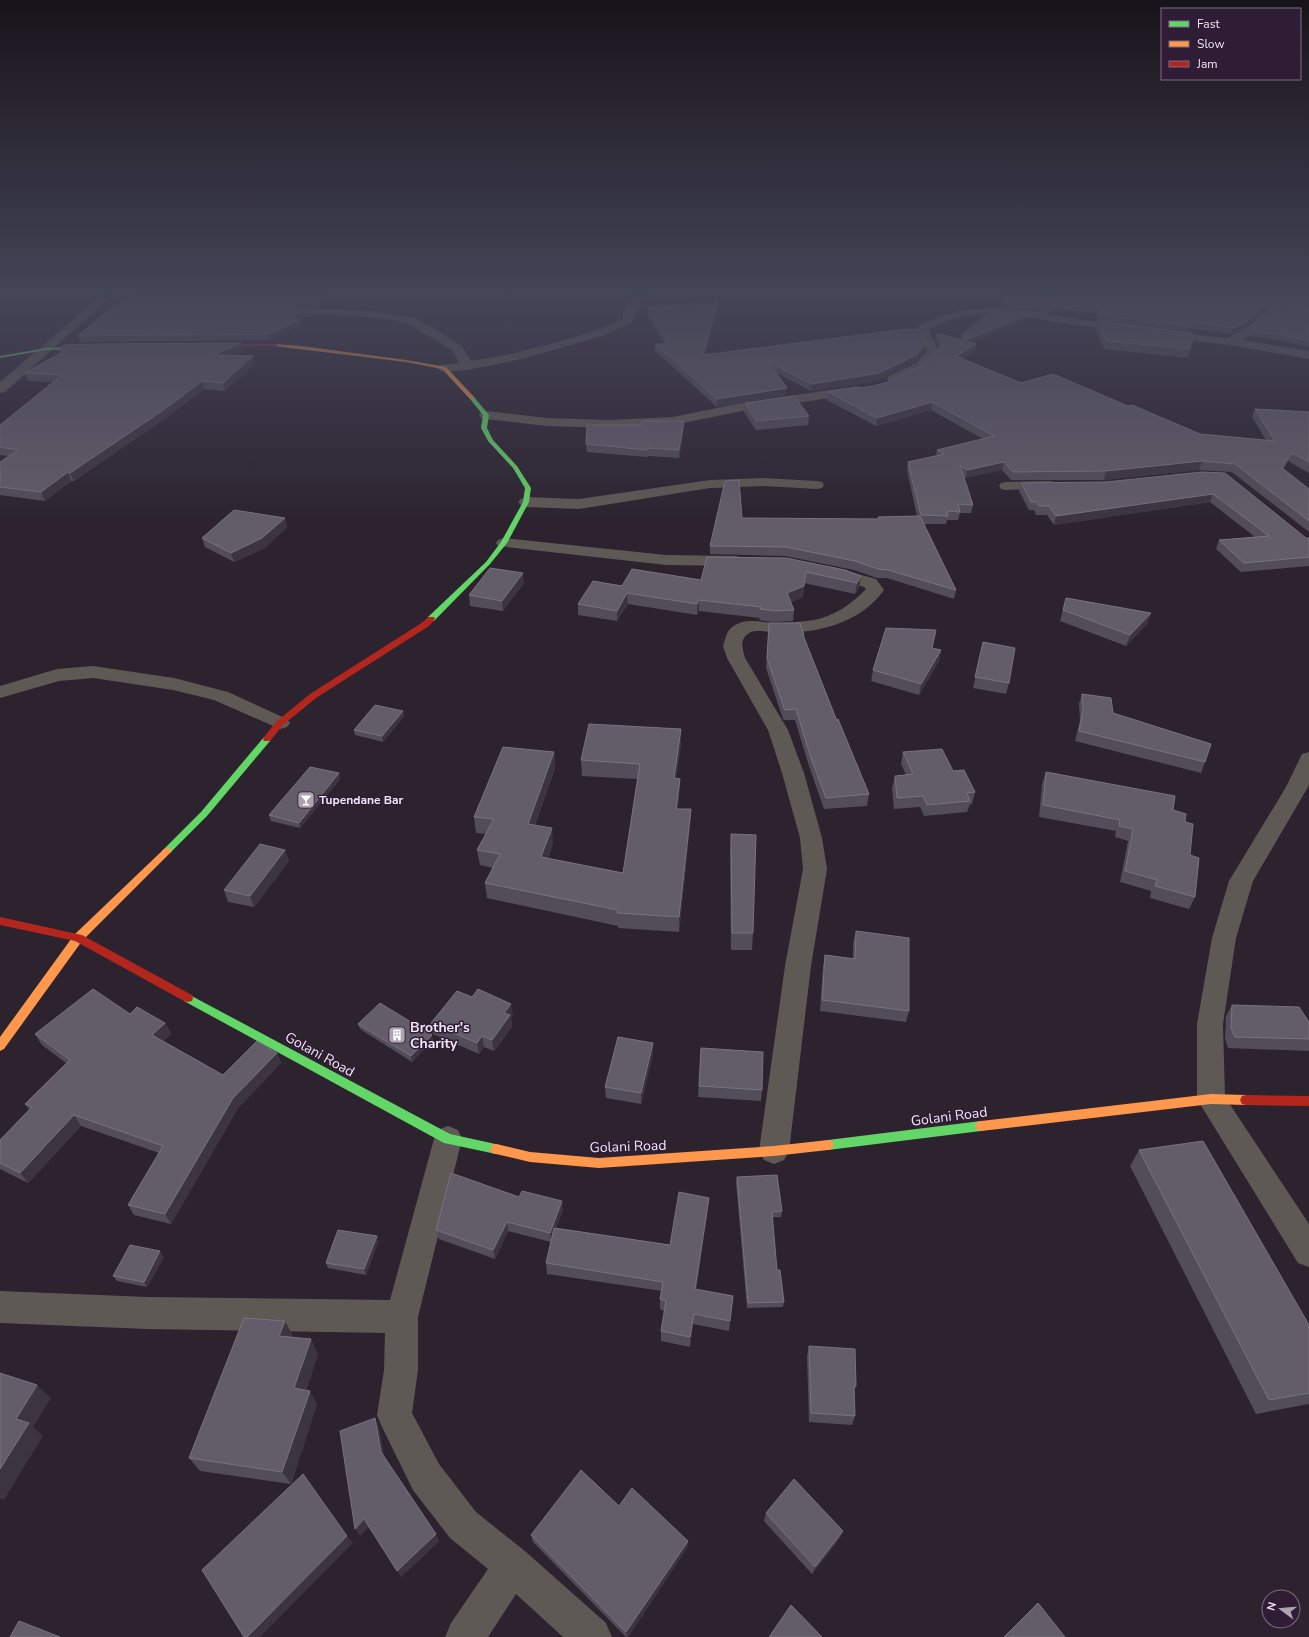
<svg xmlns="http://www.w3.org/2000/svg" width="1309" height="1637" viewBox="0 0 1309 1637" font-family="'Nunito Sans',sans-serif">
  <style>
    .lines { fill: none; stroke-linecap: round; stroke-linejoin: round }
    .street { fill: #5f5955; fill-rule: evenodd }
    .fast { fill: #63d668; fill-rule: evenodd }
    .slow { fill: #ff974d; fill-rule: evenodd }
    .jam { fill: #b3261e; fill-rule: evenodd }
    .wall { fill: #524d58 }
    .shaded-wall { fill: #3c3540 }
    .building { fill: #635d69; stroke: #7a727f }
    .labels { text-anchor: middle; stroke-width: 3; stroke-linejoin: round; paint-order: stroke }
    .poi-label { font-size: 12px; font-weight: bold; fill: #f2e6f6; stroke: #2f1d35; text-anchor: start }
    .near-poi-label { font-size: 14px; font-weight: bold; fill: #f2e6f6; stroke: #2f1d35; text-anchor: start }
    .near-street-label { font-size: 14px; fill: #f2e6f6; stroke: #2f1d35 }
  </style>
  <rect width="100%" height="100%" fill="#2c232f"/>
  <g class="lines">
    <g class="street">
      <path d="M102,295H113L5,392L0,393V382Z"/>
      <path d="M638,295H648L635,312L632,323L602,336L522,359L467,370L444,372L440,371L438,368L440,365L459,363L453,351L450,349L405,322L368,317L303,313L297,310L303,307L368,311L412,317L428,325L462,346L471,361L506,355L548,345L594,331L623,319V312Z"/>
      <path d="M1040,295H1050V309L1047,314L1127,327L1131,328L1133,330L1131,332L1127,333L1040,319L994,314H980L955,318L928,329L939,352L924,369L897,382H889L887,379L889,376L916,363L927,351L916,328L918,326C961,304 990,306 1037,312L1038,309Z"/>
      <path d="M1282,295H1293L1266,324L1243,340L1309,351V359L1230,345L1163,337L1159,336L1157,334L1159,332L1163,331L1228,338L1250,325Z"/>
      <path d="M857,386L862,387L863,390L862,393L742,411L673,425L609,428L547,426L486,419L481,418L479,415L481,412L486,411L547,418L609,420L673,417L742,403Z"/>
      <path d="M764,478L817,481L822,482L824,485L822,488L817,489L764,486L710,488L579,509L526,507L521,505L518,502L521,499L526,497L579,499L710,480Z"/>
      <path d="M1049,481L1054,482L1056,485L1054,488L1006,490L1001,489L999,486L1001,483L1006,482Z"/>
      <path d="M504,538L666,555L736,556L742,558L744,561L742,564L736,566L666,565L498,546L496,543L498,540Z"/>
      <path d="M832,567L876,579L884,590C860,624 817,633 779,633C771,633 759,629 751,632C739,638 742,647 745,658L788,730L804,773L822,838L827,869L811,966L789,1151L784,1160L774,1164L764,1160L759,1151L785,966L803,869L800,838L782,773L768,730L727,658L723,646C725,641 726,633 730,629C743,617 759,622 774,623C787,623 801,622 814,620C834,616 852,604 866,589L864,587L826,576L824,572L826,568Z"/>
      <path d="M93,666L174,678L228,692L287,719L290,723L287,727L280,729L214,700L173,690L93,678L59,681L0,698V686L57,669Z"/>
      <path d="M1309,752V784L1308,787L1253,881L1236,938L1223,1024L1225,1097L1309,1224V1267L1298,1263L1197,1099V1024L1212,938L1229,881L1286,787L1302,754Z"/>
      <path d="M448,1126L458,1130L462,1139L418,1317V1370L412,1413L439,1464L476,1512L526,1552L606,1623L612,1637H563L516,1594L488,1637H445L451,1623L488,1569L450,1538L413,1490L382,1427L377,1415L384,1370L385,1333L147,1329L0,1323V1291L147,1297L390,1300L434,1139L438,1130Z"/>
    </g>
    <g class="fast">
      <path d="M91,346H93V348L46,350L0,358V356L46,348Z"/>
      <path d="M470,397H474L489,415L487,428L493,440L517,466L531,488L529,502L507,543L490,564L434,621H428V617L486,562L501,542L523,502L525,488L513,468L488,441L481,428L483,415L470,399Z"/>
      <path d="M267,736L271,739L270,741L207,816L170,853H164L162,851L201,812L264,737Z"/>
      <path d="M188,994L450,1134L500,1145L502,1149L500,1153L496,1154L444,1143L184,1001L183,998L184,995Z"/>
      <path d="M981,1121L985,1122L987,1126L985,1130L981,1131L828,1150L824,1149L822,1145L824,1141L828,1140Z"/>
    </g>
    <g class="slow">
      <path d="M275,344L302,346L406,360L446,367L475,398L470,399L442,369L406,362L273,346V344Z"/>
      <path d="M167,848L170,849L172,851L82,941L4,1049L0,1051V1037L74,935L164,849Z"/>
      <path d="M1211,1094L1246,1095L1250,1096L1252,1100L1250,1104L1246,1105L1211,1104L981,1131L977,1130L975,1126L977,1122L981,1121Z"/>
      <path d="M828,1140L832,1141L834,1145L832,1149L828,1150L774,1156L599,1168L530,1162L496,1154L492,1153L490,1149L492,1145L496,1144L530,1152L599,1158L774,1146Z"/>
    </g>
    <g class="jam">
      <path d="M275,344H277V346L212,347L210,346L212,345Z"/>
      <path d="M428,617H434L435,619L429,626L316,698L283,725L270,741H264L263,739L264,737L277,721L310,694L423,622Z"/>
      <path d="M0,917L82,935L192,995L193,998L192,1001L188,1002L184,1001L75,941L0,925Z"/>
      <path d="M1246,1095L1309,1096V1106L1246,1105L1242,1104L1240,1100L1242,1096Z"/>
    </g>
  </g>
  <g class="wall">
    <path d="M335,295L317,306H303L299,308L305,315L298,319L302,325L269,340L80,342L78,336Z"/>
    <path d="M1001,295H1039L1036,310L1002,307L1003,301L1004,300Z"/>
    <path d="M1051,295H1280L1244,328L1231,334L1189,328L1188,331L1096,321L1098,315L1099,313L1051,310Z"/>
    <path d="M1309,295V347L1276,340L1250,336L1252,331L1287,301Z"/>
    <path d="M718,302V309L705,355L926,344L925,351L915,362L878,381L811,391L777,373L786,395L717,407L655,351V344H665L647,314V307Z"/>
    <path d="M1028,319L971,342L976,344L975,351L962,359L1021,383L1128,406L1200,434L1266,440L1252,417L1255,409L1309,412V473L1288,461L1284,469L1309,489V532L1232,472L1199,470L1104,480H1011L1002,470L965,478L964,477L973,505L971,513H960L958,520H947L946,524H924L956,590L954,599L887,578H877L854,570L785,556L710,554V546L742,518L878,519V517L917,516L907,470L908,462L936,456L937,450L983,439L931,410L876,426L827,400L828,392L873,386L888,382L926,363L939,349L935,340L937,333L961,340V339L962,335Z"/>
    <path d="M1099,321L1192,344L1188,358L1104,349L1096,330Z"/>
    <path d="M59,350L243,351L233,355L253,356L255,364L225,391L204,389L167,417L74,481H71L45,501L0,495V462L9,456L0,455V425L53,382L28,381L25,373L60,353Z"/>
    <path d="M745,403L809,416L808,425L756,430L744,412Z"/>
    <path d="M684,421V428L679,458L648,456V457L587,452L586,444L641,425Z"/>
    <path d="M1202,472L1306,538H1309V566L1241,572L1216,549L1219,540L1255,537L1210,502L1054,525L1047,515H1036L1034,510H1029L1019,491L1021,483L1106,482Z"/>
    <path d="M287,527L265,548L234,562L205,547L202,538Z"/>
    <path d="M707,557L845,570L859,587L855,594L804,583L803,597L791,602L794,610L793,621L774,622L759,620L760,618L699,611L697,615L628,604L617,621L578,615V604L622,586L701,580Z"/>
    <path d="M524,583L503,611L470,606L469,595Z"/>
    <path d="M1066,598L1151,613L1147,624L1126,646L1060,621Z"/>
    <path d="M769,623L804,635V638L837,721L869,794L867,806L824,809L809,766L795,720H784L783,719L766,668Z"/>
    <path d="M934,641L932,648L941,650L939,661L919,695L871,681L873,670Z"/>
    <path d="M983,642L1009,683L1006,694L973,688Z"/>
    <path d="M1082,694L1113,713L1205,762L1201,773L1075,741L1080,720L1079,704Z"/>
    <path d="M403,711L404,716L383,742L355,735L354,730Z"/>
    <path d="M681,729V744L676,778L680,779L678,809H691L690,825L679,932L618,928V926L487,898L485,883L493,868L480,865L477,850L486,834L476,833L474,817L554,752L555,768L535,825L553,843L548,858L623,873L637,779L582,776L581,760Z"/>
    <path d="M903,752L953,771L975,792L972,804H970L967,812L924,816L920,807L894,809L892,788L895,776L906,775L901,764Z"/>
    <path d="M1046,772L1173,810L1185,822L1190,855L1195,897L1189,909L1150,898L1151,891L1120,882L1128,841L1115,837L1116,831L1039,817L1042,784Z"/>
    <path d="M339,773L340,779L300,828L271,821L269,815Z"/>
    <path d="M731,834L753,933L752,950H731L730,851Z"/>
    <path d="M285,850L289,861L254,907L228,902L224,890Z"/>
    <path d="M856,931L909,1011L906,1022L820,1011L823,967L825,955L853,959V943Z"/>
    <path d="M1232,1005L1309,1022V1051L1228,1048L1225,1039L1226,1016Z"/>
    <path d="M130,1014L165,1023L171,1034L163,1041L223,1075L277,1053L281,1063L238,1108L171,1224L134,1215L128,1205L159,1153L81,1126L28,1183L0,1169V1140L29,1110L25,1104L66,1063L42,1045L35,1034Z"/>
    <path d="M513,1015L511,1018L512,1027L494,1051L484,1047L479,1054L433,1034L431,1023Z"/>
    <path d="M358,1024L433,1040L412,1062L360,1029Z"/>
    <path d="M653,1043V1054L641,1104L606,1098L605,1087Z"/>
    <path d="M701,1048L762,1090L761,1101L698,1097Z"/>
    <path d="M1139,1150L1309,1325V1404L1256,1414L1130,1166Z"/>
    <path d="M737,1177L782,1211L781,1217H772L777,1270L784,1302L783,1307L747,1308L736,1182Z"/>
    <path d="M519,1197L563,1210L556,1228L670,1245L708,1208L696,1290L733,1296L729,1331L693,1324L690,1347L661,1341V1331L664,1311L660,1309V1299L662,1291L547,1274L546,1263L551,1242L508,1231L495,1259L439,1239L436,1230Z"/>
    <path d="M377,1236L378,1242L366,1275L328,1268L326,1263Z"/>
    <path d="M164,1257L147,1287L117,1281L113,1276Z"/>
    <path d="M285,1321L293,1336L292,1337L318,1354L306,1390L317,1404L291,1484L200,1471L189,1458Z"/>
    <path d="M809,1346L856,1386L854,1391L855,1416L852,1425L809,1422L807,1356Z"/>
    <path d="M619,1506L688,1541L687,1548L628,1637H626L533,1542L531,1535Z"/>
    <path d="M766,1513L840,1538L812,1574L764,1521Z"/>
  </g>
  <g class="shaded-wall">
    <path d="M326,295H335L317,306L316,301Z"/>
    <path d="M1276,295H1280L1244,328L1231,334L1233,328Z"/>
    <path d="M302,301L303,306L296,309L295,306V304Z"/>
    <path d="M718,302V309L703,362V355Z"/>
    <path d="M304,310L305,315L292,323L291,318Z"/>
    <path d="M1029,315L1028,319L964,345L965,340Z"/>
    <path d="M301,320L302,325L269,340L268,334Z"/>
    <path d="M241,343L243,351L216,363L214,355Z"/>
    <path d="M926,344L925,351L915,362L878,381L811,391V384Z"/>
    <path d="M976,344L975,351L954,364L956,356Z"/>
    <path d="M253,356L255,364L225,391L223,383Z"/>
    <path d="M202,381L204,389L167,417L74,481L70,473Z"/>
    <path d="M787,388L786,395L717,407V399Z"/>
    <path d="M932,402L931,410L876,426L877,418Z"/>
    <path d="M684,421V428L679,458V450Z"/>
    <path d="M1292,453L1288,461L1279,476L1282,468Z"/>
    <path d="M1202,461L1199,470L1104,480L1106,471Z"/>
    <path d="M1004,462L1002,470L965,478L967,470Z"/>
    <path d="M68,472L71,481L45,501L41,492Z"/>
    <path d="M1213,494L1210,502L1054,525L1056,516Z"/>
    <path d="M285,518L287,527L265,548L234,562L231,553Z"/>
    <path d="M523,573L524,583L503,611L502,601Z"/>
    <path d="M861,576L859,587L855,594L857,583Z"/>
    <path d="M804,583L803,597L786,604L787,593Z"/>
    <path d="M627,593L628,604L617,621V611Z"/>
    <path d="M699,600V611L697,615V604Z"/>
    <path d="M1151,613L1147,624L1126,646L1130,635Z"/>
    <path d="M941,650L939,661L919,695L921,684Z"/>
    <path d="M403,711L404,716L383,742L382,736Z"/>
    <path d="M681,729V744L674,794V778Z"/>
    <path d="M554,752L555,768L530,839L528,824Z"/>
    <path d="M339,773L340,779L300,828L299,823Z"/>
    <path d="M680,779L679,794L676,824V809Z"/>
    <path d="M691,809L690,825L679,932V917Z"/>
    <path d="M552,828L553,843L542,872L541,857Z"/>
    <path d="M285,850L289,861L254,907L250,896Z"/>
    <path d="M511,1004L513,1015L511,1018L512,1027L494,1051L492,1040L504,1013Z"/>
    <path d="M165,1023L171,1034L158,1046L152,1035Z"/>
    <path d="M432,1035L433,1040L412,1062L411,1056Z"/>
    <path d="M482,1036L484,1047L479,1054L477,1043Z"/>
    <path d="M653,1043V1054L641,1104V1093Z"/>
    <path d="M277,1053L281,1063L238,1108L171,1224L165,1214L233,1098Z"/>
    <path d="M74,1115L81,1126L28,1183L20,1173Z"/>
    <path d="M709,1198L708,1208L694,1299L695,1289Z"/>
    <path d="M562,1201L563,1210L551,1242L550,1233Z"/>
    <path d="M507,1222L508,1231L495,1259L493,1250Z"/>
    <path d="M377,1236L378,1242L366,1275L364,1269Z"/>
    <path d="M160,1251L164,1257L147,1287L144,1282Z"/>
    <path d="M694,1314L693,1324L690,1347V1337Z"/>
    <path d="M285,1321L293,1336L288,1350L279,1336Z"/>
    <path d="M311,1339L318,1354L302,1402L294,1388Z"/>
    <path d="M37,1385L51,1398L33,1427L43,1436L4,1500L0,1498V1469L16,1419Z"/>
    <path d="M310,1391L317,1404L291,1484L282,1472Z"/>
    <path d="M375,1418L379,1427L385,1460L381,1452Z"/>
    <path d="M364,1519L369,1527L360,1536L355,1529Z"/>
    <path d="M843,1531L840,1538L812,1574L815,1567Z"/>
    <path d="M436,1534L439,1542L401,1577L397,1571Z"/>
    <path d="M347,1536L353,1543L260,1637H247Z"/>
    <path d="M688,1541L687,1548L628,1637H627L626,1632Z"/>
  </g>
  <g class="building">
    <path d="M136,295H326L316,301H302L295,304V306L304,310L291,318L301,320L268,334L78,336L109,309Z"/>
    <path d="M1006,295H1039L1037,305L1003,301L1008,297Z"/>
    <path d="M1053,295H1276L1246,322L1233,328L1190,322V326L1098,315L1104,308L1052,305Z"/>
    <path d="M1293,295H1309V341L1278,334L1252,331L1287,301Z"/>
    <path d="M718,302L703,355L907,329L920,330L926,344L916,355L879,373L811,384L768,361L787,388L717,399L655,344H669L647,307Z"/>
    <path d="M992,311L1029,315L965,340L962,335Z"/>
    <path d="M1099,321L1192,333V344H1190V349L1106,341Z"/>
    <path d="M937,333L976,344L956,356L1021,383L1053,374L1128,406L1132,405L1200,434L1275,441L1255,409L1309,412V462L1292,453L1282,468L1309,489V521L1235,464L1202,461L1106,471L1013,472L1004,462L967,470L960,465L973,505L958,504L960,512L947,511L948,516L921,515L908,462L944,454L937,450L994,436L932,402L877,418L828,392L873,386L888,382L926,363L942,346Z"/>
    <path d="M241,343L214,355L253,356L223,383L202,381L165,409L70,473L68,472L41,492L0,487V462L18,450L0,447V425L62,375L25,373L66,350H59L64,345L94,344Z"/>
    <path d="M794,396L809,416L756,421L745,403Z"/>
    <path d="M642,421H684L679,450L648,448V450L586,444L587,425H641Z"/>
    <path d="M1202,472L1225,473L1306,538H1309V557L1244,563L1219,540L1269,536L1213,494L1056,516L1049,506H1039L1036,502H1031L1021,483L1106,482Z"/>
    <path d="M739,480L742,518L879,519L878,517L920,516L956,590L888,570L878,569L855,561L786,547L710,546L725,481Z"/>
    <path d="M234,510L285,518L262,538L231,553L202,538Z"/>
    <path d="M707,557L786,558L845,570L861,576L857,583L806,572L804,586L787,593L794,610L775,611L760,609L761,607L699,600L697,604L627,593L617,611L578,604L593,581L622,586L632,569L701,580Z"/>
    <path d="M490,568L523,573L502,601L469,595Z"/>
    <path d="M1066,598L1151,613L1130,635L1063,610Z"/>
    <path d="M769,623H800L804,635H803L837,721L838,719L869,794L826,798L810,755L796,709L785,710L784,708L767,658Z"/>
    <path d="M886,628L936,630L932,648L941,650L921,684L873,670Z"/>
    <path d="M983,642L1015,648L1009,683L975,677Z"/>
    <path d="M1082,694L1111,698L1113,713L1211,744L1205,762L1079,731L1083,710Z"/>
    <path d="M375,705L403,711L382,736L354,730Z"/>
    <path d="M589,724L681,729L674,778L680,779L676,809H691L679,917L617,913L618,910L485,883L500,854L477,850L494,819L474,817L503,747L554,752L528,824L552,828L541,857L623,873L640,764L581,760Z"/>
    <path d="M942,749L953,771L964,770L975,792L967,793L970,801L927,805L923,796L897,798L895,776L913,774L903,752Z"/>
    <path d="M310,767L339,773L299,823L269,815Z"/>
    <path d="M1046,772L1175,796L1173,810L1186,814L1185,822L1193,824L1190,855L1199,858L1195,897L1155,886L1157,880L1125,871L1133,829L1119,826L1120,820L1043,805Z"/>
    <path d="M731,834L756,835L753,933H732Z"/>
    <path d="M260,844L285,850L250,896L224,890Z"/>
    <path d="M856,931L909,938V1011L822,1000L825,955L855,959Z"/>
    <path d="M93,989L130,1014L137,1007L165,1023L152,1035L223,1075L257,1041L277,1053L233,1098L165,1214L128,1205L163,1146L74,1115L20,1173L0,1163V1140L32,1107L25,1104L70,1060L35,1034Z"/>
    <path d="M478,989L511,1004L504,1013L510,1015L492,1040L482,1036L477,1043L431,1023L457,991L472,997Z"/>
    <path d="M380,1003L432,1035L411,1056L358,1024Z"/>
    <path d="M1232,1005L1299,1007L1309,1022V1039L1235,1037L1231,1028Z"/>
    <path d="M618,1037L653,1043L641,1093L605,1087Z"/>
    <path d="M701,1048L763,1052L762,1090L699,1086Z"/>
    <path d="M1203,1141L1309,1325V1393L1269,1400L1139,1150Z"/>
    <path d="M451,1173L519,1197L522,1191L562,1201L550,1233L507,1222L493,1250L436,1230Z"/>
    <path d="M777,1175L782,1211L772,1212L777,1270H780L784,1302L748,1303L737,1177Z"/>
    <path d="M679,1192L709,1198L695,1289L733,1296L730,1321L694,1314L690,1337L661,1331L666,1301L660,1299L663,1282L546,1263L554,1228L670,1245Z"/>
    <path d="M338,1230L377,1236L364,1269L326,1263Z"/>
    <path d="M130,1245L160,1251L144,1282L113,1276Z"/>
    <path d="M244,1318L285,1321L279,1336L311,1339L294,1388L310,1391L282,1472L189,1458Z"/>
    <path d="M809,1346L855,1349L856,1386H854L855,1416L811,1413Z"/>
    <path d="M0,1373L37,1385L16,1419L29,1423L0,1469Z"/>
    <path d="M375,1418L381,1452L436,1534L397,1571L364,1519L355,1529L340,1431Z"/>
    <path d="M581,1470L619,1506L632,1488L688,1541L626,1632L531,1535Z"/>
    <path d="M303,1474L347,1536L247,1637H244L202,1570Z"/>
    <path d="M794,1479L843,1531L815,1567L766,1513Z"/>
    <path d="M1038,1603L1065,1637H1004Z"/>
    <path d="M791,1605L822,1637H769Z"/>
    <path d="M19,1621L60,1637H10Z"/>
  </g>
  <linearGradient id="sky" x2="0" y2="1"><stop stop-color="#18131a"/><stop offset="0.56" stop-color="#454558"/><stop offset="1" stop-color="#454558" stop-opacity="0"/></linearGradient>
  <rect width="1309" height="524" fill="url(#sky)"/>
  <defs>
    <symbol id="bar-square" viewBox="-11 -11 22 22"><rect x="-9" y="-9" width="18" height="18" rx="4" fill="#ada2b0" stroke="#2f1d35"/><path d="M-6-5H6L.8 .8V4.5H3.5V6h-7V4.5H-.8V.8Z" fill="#fff"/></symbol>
    <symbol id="building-square" viewBox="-11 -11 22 22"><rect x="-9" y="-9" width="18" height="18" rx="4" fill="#ada2b0" stroke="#2f1d35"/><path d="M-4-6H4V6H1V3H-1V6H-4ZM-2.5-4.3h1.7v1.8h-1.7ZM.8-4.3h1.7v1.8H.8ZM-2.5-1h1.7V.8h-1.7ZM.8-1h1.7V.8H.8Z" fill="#fff"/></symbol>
  </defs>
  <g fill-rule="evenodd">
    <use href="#bar-square" x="296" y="790" width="20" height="20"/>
    <use href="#building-square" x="387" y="1025" width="20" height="20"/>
  </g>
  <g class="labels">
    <g class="poi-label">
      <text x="319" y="804">Tupendane Bar</text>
    </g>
    <g class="near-poi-label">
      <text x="410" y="1032">Brother's<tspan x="410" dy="16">Charity</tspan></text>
    </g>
    <g class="near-street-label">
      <text transform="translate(320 1054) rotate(29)" y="5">Golani Road</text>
      <text transform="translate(949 1116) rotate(-7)" y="5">Golani Road</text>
      <text transform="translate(628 1146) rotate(-2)" y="5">Golani Road</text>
    </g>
  </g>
  <rect x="1161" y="8" width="140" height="72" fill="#2f1d35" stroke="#7d6d82"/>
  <rect x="1169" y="21" width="20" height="6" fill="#63d668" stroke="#7d6d82"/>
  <text x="1197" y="28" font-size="12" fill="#f2e6f6">Fast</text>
  <rect x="1169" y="41" width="20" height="6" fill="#ff974d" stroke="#7d6d82"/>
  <text x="1197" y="48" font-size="12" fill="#f2e6f6">Slow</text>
  <rect x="1169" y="61" width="20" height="6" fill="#b3261e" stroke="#7d6d82"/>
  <text x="1197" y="68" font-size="12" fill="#f2e6f6">Jam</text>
  <g transform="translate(1281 1609) rotate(286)"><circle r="19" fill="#2f1d35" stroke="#7d6d82"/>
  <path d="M0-3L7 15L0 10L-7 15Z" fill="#ada2b0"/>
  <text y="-6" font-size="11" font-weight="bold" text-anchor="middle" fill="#f2e6f6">N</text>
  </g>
</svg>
